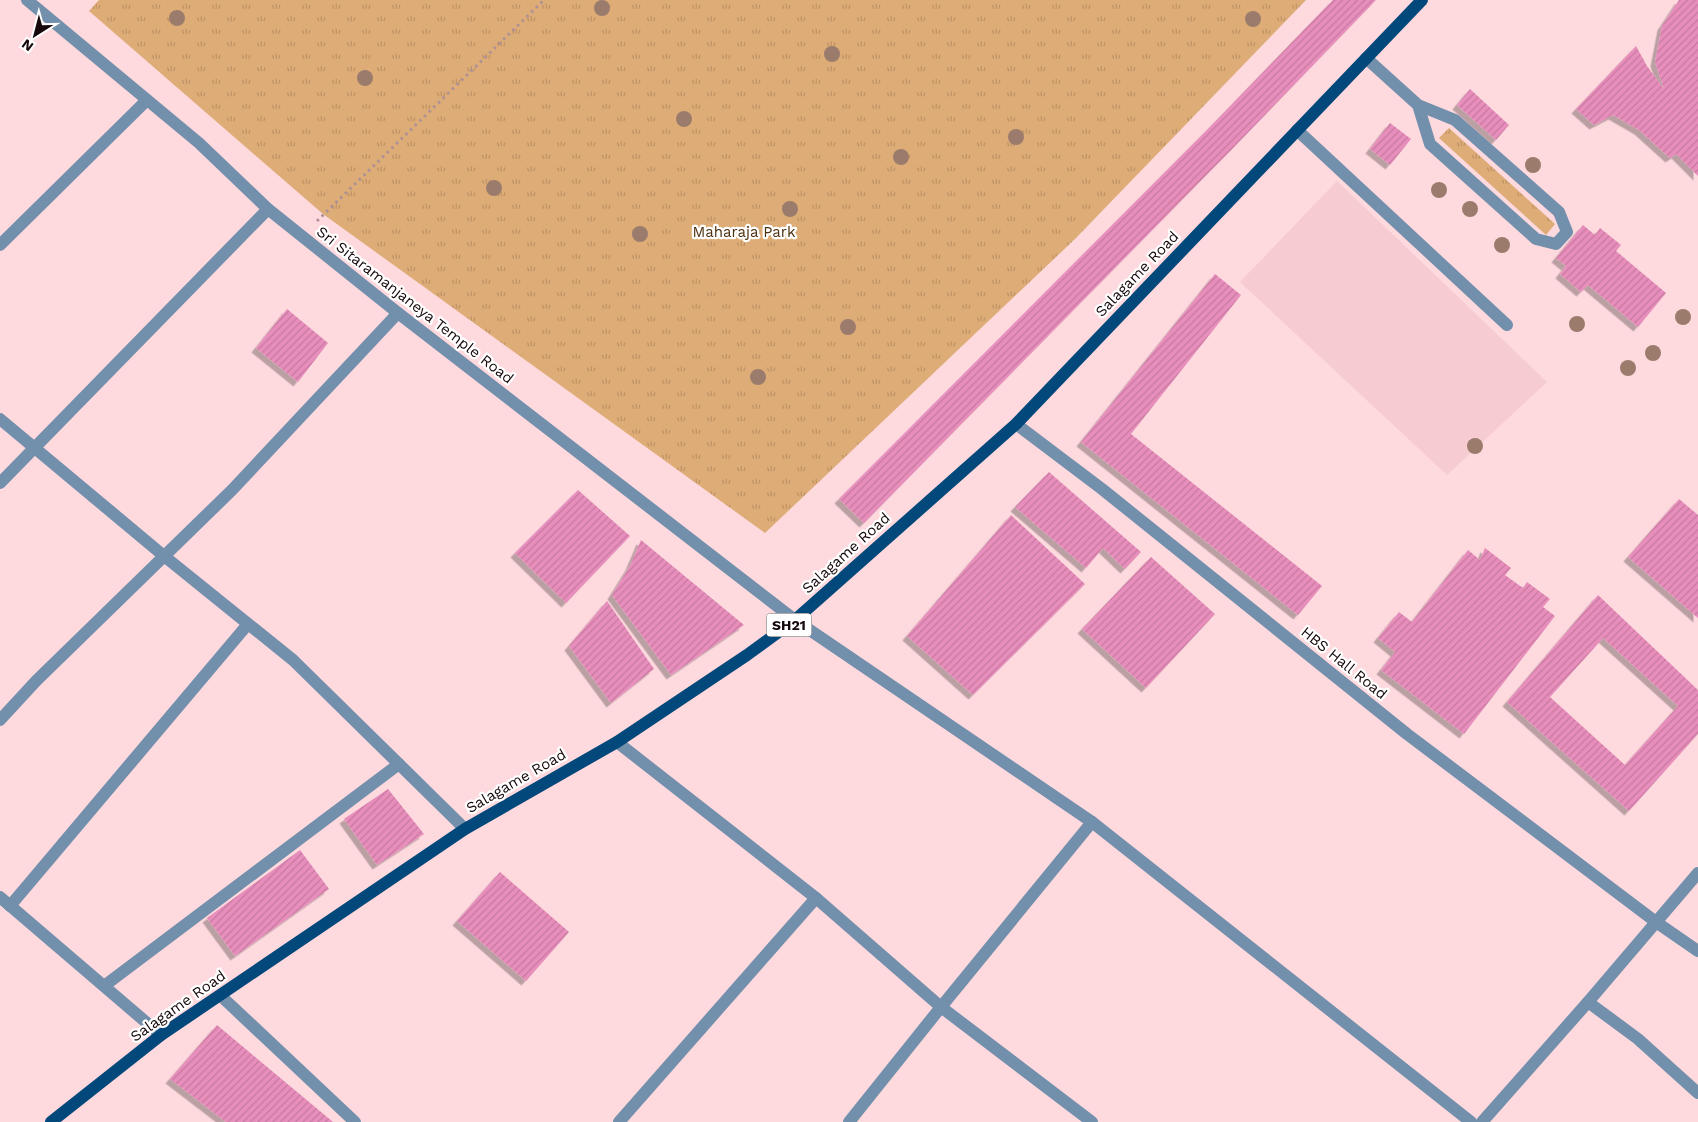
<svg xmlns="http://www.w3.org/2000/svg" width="1698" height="1122" viewBox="0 0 1698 1122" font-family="'Work Sans',sans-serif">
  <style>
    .built { fill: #f6cbd1 }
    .grass { fill: url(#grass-tufts) }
    .building { fill: url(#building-hatch); fill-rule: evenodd; filter: url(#shadow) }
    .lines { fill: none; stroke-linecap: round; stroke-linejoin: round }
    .path { stroke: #ae9195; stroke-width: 3; stroke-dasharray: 2.5 4; stroke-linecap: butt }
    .service { stroke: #728fac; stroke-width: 12 }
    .minor { stroke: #728fac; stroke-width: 12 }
    .tertiary { stroke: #728fac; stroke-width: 12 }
    .primary { stroke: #03487a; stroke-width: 12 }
    .tree { fill: #9b7c6c }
    .labels { text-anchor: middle; stroke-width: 4.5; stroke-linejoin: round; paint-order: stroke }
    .shield { fill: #fff; stroke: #5d5354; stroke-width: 1 }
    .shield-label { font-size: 14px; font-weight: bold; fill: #17090b }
    .park-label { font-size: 15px; fill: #4a2f0e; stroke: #fff }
    .street-label { font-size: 15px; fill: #17090b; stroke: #fff }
  </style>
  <defs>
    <pattern id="grass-tufts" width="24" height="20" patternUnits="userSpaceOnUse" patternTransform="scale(1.25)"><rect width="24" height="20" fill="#deac76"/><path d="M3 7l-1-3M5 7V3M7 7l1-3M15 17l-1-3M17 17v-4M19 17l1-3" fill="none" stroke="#be9365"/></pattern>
    <pattern id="building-hatch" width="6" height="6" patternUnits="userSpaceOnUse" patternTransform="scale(1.25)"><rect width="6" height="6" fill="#e88ebc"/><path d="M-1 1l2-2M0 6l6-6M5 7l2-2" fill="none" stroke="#c679a0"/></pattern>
    <filter id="shadow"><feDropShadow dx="-4.5" dy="4.5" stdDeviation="0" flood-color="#0004"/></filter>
  </defs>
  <rect width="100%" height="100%" fill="#fed9de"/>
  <path class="built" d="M1337,181L1547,382L1447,475L1240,282Z"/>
  <g class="grass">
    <path d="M99,0H1306L1075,239L765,533L323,214L89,11Z"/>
    <path d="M1449,128L1555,224L1546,235L1439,138Z"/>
  </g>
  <g class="building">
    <path d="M1333,0H1376L1234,147L864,523L839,499L1211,126Z"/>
    <path d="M1679,0H1698V176L1676,154L1670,158L1639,130L1613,115L1594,125L1576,109L1636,46L1647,66L1664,89L1655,62L1662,26Z"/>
    <path d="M1470,89L1509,125L1496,140L1457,105Z"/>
    <path d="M1390,123L1411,139L1390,165L1370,149Z"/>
    <path d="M1583,225L1595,235L1600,228L1621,245L1616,251L1666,293L1638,327L1588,285L1581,292L1560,274L1566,266L1556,258Z"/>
    <path d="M1215,274L1241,295L1131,434L1322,586L1298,615L1081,442Z"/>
    <path d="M287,309L328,343L298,382L256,348Z"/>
    <path d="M1049,472L1141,552L1125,569L1103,548L1086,568L1015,507Z"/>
    <path d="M578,490L630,536L566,603L515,553Z"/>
    <path d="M1679,499L1698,515V618L1628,557Z"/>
    <path d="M1011,515L1085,584L973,695L907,636Z"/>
    <path d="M641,540L744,625L671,675L612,595L630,566Z"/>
    <path d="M1485,548L1511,568L1505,575L1523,588L1527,582L1550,599L1543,607L1555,616L1464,734L1381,670L1395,652L1378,638L1399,612L1412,622L1468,550L1480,560Z"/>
    <path d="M1151,557L1215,614L1146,688L1082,629Z"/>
    <path d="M1598,595L1698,690V734L1629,811L1507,702ZM1603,638L1678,706L1625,765L1550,697Z"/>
    <path d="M607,601L654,669L611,703L569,646Z"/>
    <path d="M388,789L424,834L377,865L344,819Z"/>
    <path d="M300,850L329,889L235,956L207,918Z"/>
    <path d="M500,872L569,932L526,981L457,921Z"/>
    <path d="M217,1025L333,1122H226L170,1079Z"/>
  </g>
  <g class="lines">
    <path class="path" d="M317,221L544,0"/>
    <g class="service">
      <path d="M1366,58L1418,105L1455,120L1559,212L1567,232L1556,244L1536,239L1430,144L1418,105"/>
      <path d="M1297,130L1507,325"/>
      <path d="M104,986L399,764"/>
    </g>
    <g class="minor">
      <path d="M0,245L147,100"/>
      <path d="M0,419L164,556L293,660L465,829"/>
      <path d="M1016,424L1102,489L1407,734L1656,922L1698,951"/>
      <path d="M0,483L268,209"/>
      <path d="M0,720L36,681L232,490L398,313"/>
      <path d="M617,742L816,898L941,1007L1092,1122"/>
      <path d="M0,897L161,1035"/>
      <path d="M10,906L248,624"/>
      <path d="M221,996L355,1122"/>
      <path d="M1588,1002L1638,1039L1698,1093"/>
      <path d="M619,1122L816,898"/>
      <path d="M849,1122L941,1007L1092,822"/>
    </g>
    <g class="tertiary">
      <path d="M27,0L199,143L268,209L398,313L795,620L1092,822L1471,1122"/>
      <path d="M1482,1122L1588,1002L1698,873"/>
    </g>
    <path class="primary" d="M51,1122L161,1035L465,829L617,742L747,655L795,620L1016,424L1422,0"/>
  </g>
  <g class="tree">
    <circle cx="602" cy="8" r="8"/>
    <circle cx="177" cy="18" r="8"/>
    <circle cx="1253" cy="19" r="8"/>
    <circle cx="832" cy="54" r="8"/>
    <circle cx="365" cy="78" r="8"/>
    <circle cx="684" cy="119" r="8"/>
    <circle cx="1016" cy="137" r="8"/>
    <circle cx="901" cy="157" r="8"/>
    <circle cx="1533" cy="165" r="8"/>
    <circle cx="494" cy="188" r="8"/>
    <circle cx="1439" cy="190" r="8"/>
    <circle cx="790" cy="209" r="8"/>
    <circle cx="1470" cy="209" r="8"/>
    <circle cx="640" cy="234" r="8"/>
    <circle cx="1502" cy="245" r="8"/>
    <circle cx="1683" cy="317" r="8"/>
    <circle cx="1577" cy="324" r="8"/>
    <circle cx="848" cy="327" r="8"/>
    <circle cx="1653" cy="353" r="8"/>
    <circle cx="1628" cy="368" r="8"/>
    <circle cx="758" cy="377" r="8"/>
    <circle cx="1475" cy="446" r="8"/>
  </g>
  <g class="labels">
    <rect class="shield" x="766.5" y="613.5" width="45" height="23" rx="4"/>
    <g class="shield-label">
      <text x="789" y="630">SH21</text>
    </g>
    <g class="park-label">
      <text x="744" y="237">Maharaja Park</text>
    </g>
    <g class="street-label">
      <text transform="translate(1137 274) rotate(-46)" y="5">Salagame Road</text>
      <text transform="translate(415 305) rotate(38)" y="5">Sri Sitaramanjaneya Temple Road</text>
      <text transform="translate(846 553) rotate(-42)" y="5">Salagame Road</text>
      <text transform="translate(1344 663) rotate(39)" y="5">HBS Hall Road</text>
      <text transform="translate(516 781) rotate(-30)" y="5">Salagame Road</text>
      <text transform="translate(178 1006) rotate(-35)" y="5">Salagame Road</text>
    </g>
  </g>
  <g transform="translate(35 35) rotate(216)" stroke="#ffffff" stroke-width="4" paint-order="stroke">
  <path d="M0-4L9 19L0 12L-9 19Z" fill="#17090b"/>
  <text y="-8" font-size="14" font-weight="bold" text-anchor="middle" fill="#17090b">N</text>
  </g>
</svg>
